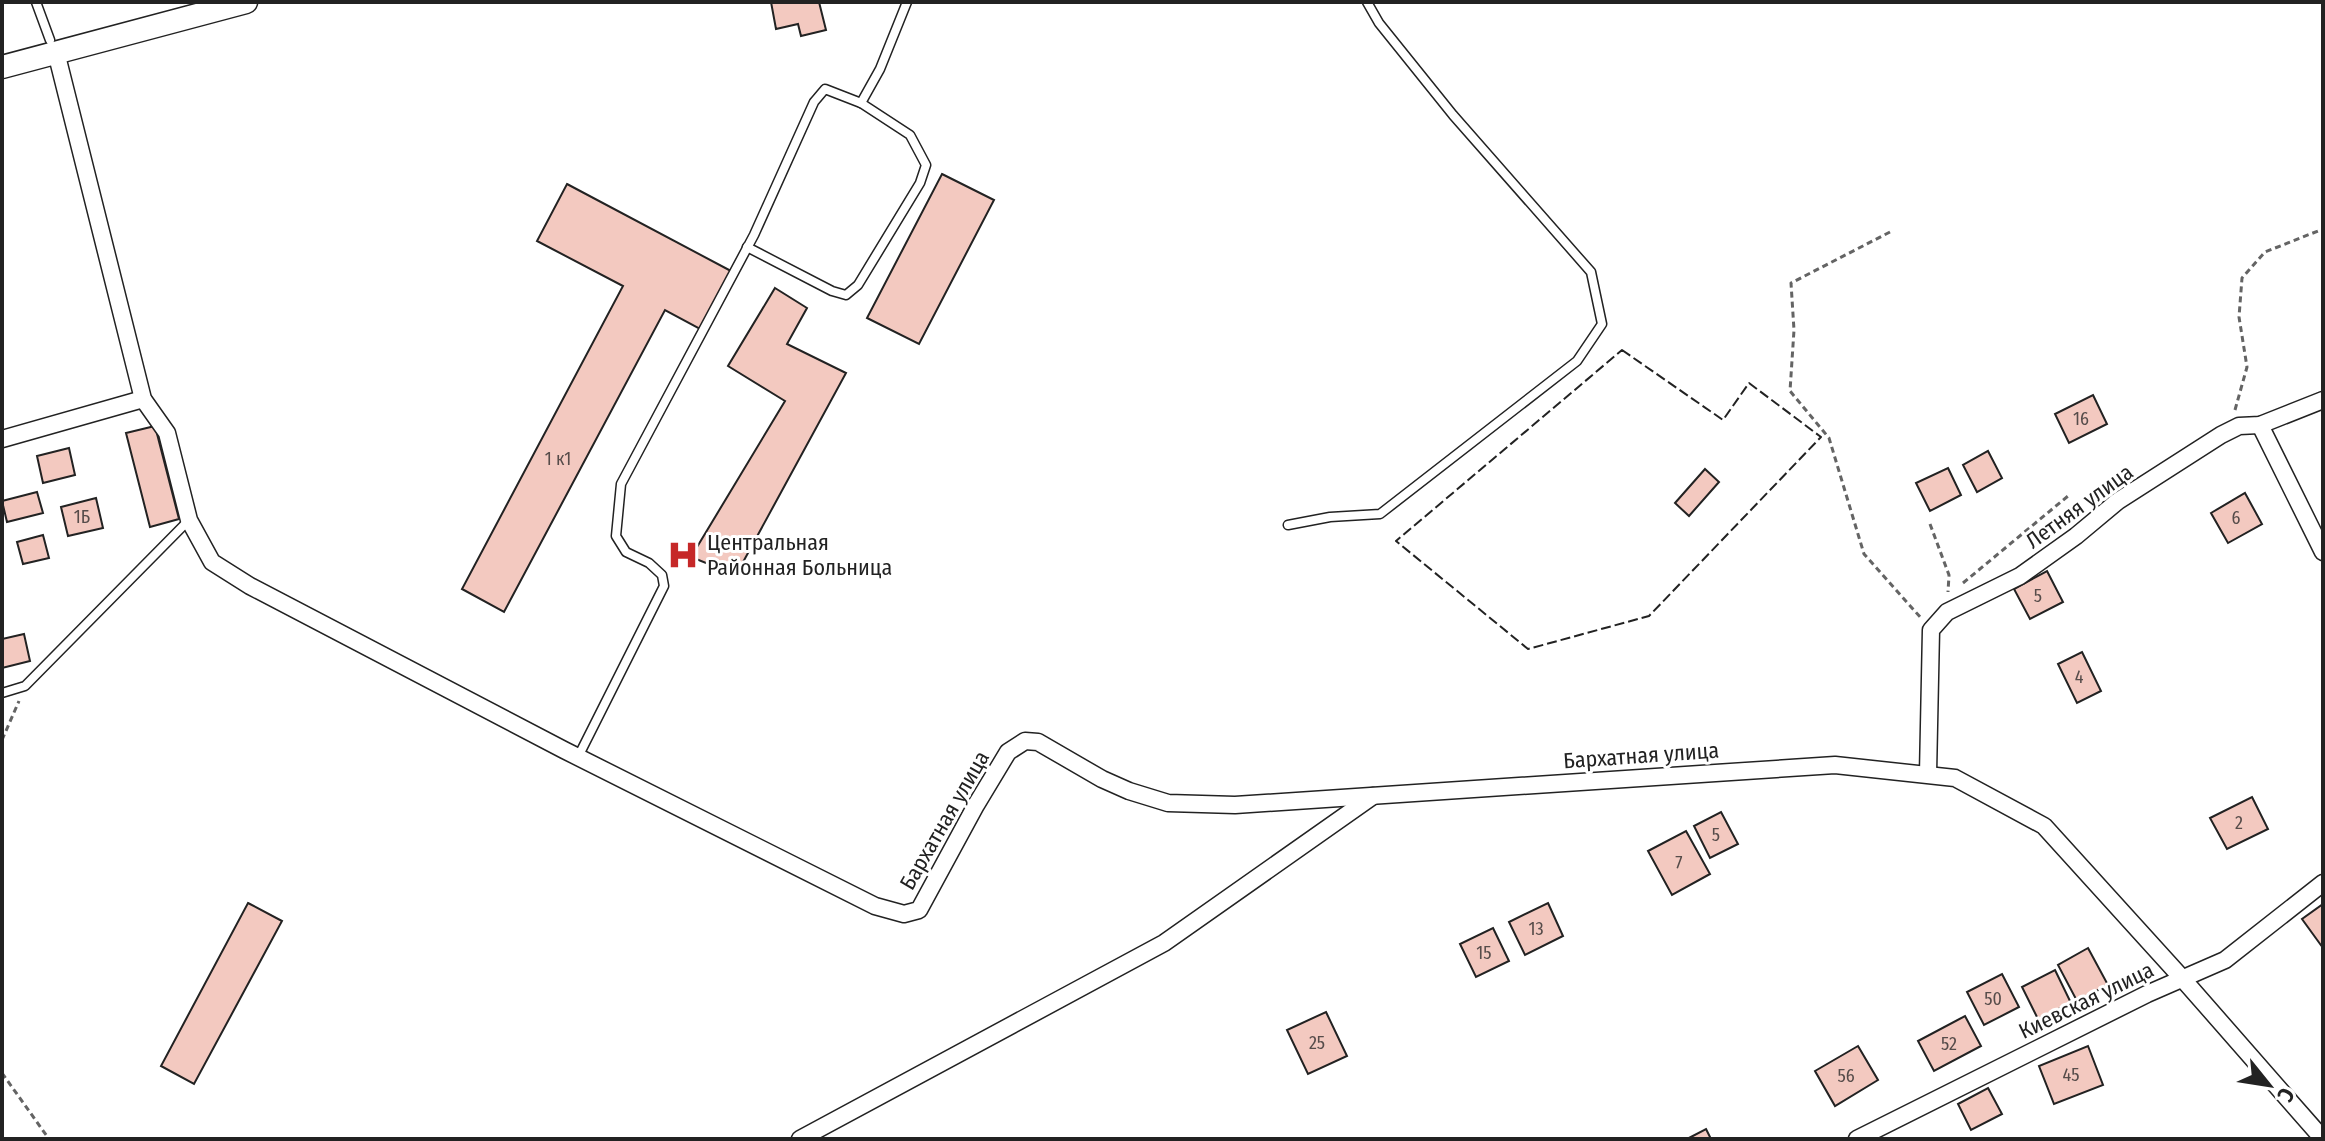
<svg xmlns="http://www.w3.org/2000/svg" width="2325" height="1141" viewBox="0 0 2325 1141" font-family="'Fira Sans Condensed',sans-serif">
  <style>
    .building { fill: #f3c9c0; stroke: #222; stroke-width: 2 }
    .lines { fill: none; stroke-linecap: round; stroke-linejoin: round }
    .service-casing { stroke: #222; stroke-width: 11 }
    .minor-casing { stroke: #222; stroke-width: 19 }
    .secondary-casing { stroke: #222; stroke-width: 25 }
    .path { stroke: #646464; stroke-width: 3; stroke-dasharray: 6 4; stroke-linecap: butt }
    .service { stroke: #fff; stroke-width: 8 }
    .minor { stroke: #fff; stroke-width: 16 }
    .secondary { stroke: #fff; stroke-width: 22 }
    .fence { stroke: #222; stroke-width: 2; stroke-dasharray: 10 4; stroke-linecap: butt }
    .labels { text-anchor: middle; stroke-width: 6; stroke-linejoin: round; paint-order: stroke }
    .number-label { font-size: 18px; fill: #564c4a }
    .street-label { font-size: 22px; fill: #222; stroke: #fff }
    .poi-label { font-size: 22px; fill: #222; stroke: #fff; text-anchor: start }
  </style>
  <rect width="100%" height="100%" fill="#fff"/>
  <g class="building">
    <path d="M771,2H819L826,30L801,36L798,24L776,29Z"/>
    <path d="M942,174L994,200L919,344L867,318Z"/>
    <path d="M567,184L731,271L700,329L665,310L504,612L462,589L623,286L537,241Z"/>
    <path d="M775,288L807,308L787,344L846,373L736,575L691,557L785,401L728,366Z"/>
    <path d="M2093,395L2107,424L2069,443L2055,414Z"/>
    <path d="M155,426L179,519L150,527L126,433Z"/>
    <path d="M69,448L75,475L43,483L37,456Z"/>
    <path d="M1988,451L2002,478L1977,492L1963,465Z"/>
    <path d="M1948,468L1961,495L1930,511L1916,483Z"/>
    <path d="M1705,469L1719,482L1689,516L1675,503Z"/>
    <path d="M37,492L43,513L7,522L2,501Z"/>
    <path d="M2245,493L2262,524L2228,543L2211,513Z"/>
    <path d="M96,498L103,528L68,536L61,507Z"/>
    <path d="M43,535L49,558L23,564L17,542Z"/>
    <path d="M2047,571L2063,602L2030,619L2014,589Z"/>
    <path d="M24,634L30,661L2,668V639Z"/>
    <path d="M2082,652L2101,691L2077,703L2058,664Z"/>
    <path d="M2252,797L2268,829L2227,849L2210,818Z"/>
    <path d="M1721,812L1738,844L1710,858L1694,826Z"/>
    <path d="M1686,831L1710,874L1672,895L1648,851Z"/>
    <path d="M248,903L282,921L194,1084L161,1066Z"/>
    <path d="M1548,903L1563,936L1525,955L1509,922Z"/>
    <path d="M2323,904V948L2302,919Z"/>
    <path d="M1493,928L1509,961L1476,977L1460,944Z"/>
    <path d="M2088,948L2108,985L2077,1001L2058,965Z"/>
    <path d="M2055,970L2071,1003L2038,1019L2022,987Z"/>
    <path d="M2002,974L2019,1007L1984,1025L1967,992Z"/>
    <path d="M1326,1012L1347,1056L1308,1074L1287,1030Z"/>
    <path d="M1965,1016L1981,1046L1934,1071L1918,1041Z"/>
    <path d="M1858,1046L1878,1080L1835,1106L1815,1071Z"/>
    <path d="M2088,1046L2103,1085L2054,1104L2039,1066Z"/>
    <path d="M1988,1088L2002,1114L1971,1130L1958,1104Z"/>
    <path d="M1706,1129L1711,1139H1687Z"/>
  </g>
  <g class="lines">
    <defs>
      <g id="service">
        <path d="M36,2L50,40"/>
        <path d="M747,247L832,291L846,295L858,285L920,183L926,165L910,135L861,103"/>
        <path d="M1288,525L1330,517L1380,514L1577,361L1602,324L1591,272L1453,115L1379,23L1367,2"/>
        <path d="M2,693L25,686L189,520"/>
        <path d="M578,757L664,586L662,575L649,563L626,552L616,536L621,484L754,235L814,102L825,89L861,103L880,69L907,2"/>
      </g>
      <g id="minor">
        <path d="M56,52L143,399L167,433L189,520L212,562L250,586L564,750L875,906L904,914L919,910L976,805L1008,752L1025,741L1038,742L1102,779L1129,791L1168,803L1235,805L1835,765L1955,778L2044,826L2181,977L2323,1139"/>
        <path d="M2260,425L2323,552"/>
        <path d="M2,439L143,399"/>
        <path d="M1928,774L1931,630L1947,612L2020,576L2076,536L2118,501L2221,435L2239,426L2260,425L2323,400"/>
        <path d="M800,1139L1164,943L1373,796"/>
        <path d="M1857,1139L2147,994L2225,960L2323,883"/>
      </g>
      <path id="secondary" d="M2,67L246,2"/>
    </defs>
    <use href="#service" class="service-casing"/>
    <use href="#minor" class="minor-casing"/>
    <use href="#secondary" class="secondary-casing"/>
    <g class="path">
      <path d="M1890,232L1791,283L1794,330L1790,391L1829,438L1864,554L1921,618"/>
      <path d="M2235,410L2247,367L2239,317L2242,278L2265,252L2323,229"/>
      <path d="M1930,524L1949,575L1948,592"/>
      <path d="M1963,583L2068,496"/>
      <path d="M2,740L19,701"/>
      <path d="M2,1073L49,1139"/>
    </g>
    <use href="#service" class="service"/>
    <use href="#minor" class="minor"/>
    <use href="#secondary" class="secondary"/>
    <path class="fence" d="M1622,350L1723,420L1749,383L1821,437L1649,616L1528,649L1396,541Z"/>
  </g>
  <defs>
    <symbol id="hospital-bare" viewBox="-9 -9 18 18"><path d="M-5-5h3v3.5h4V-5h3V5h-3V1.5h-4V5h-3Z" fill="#c62828" stroke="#fff" stroke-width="2.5" paint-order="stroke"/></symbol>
  </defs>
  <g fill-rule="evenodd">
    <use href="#hospital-bare" x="661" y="533" width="44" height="44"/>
  </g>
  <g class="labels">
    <g class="number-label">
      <text x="2081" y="425">16</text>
      <text x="558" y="465">1 к1</text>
      <text x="82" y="523">1Б</text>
      <text x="2236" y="524">6</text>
      <text x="2038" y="602">5</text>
      <text x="2079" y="683">4</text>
      <text x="2239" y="829">2</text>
      <text x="1716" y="841">5</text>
      <text x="1679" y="869">7</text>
      <text x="1536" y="935">13</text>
      <text x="1484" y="959">15</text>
      <text x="1993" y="1005">50</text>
      <text x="1317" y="1049">25</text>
      <text x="1949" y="1050">52</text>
      <text x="2071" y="1081">45</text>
      <text x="1846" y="1082">56</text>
    </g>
    <g class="street-label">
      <text transform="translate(2079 506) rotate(-36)" y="8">Летняя улица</text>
      <text transform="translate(1641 755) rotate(-4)" y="8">Бархатная улица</text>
      <text transform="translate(944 820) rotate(-60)" y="8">Бархатная улица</text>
      <text transform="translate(2086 1000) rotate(-26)" y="8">Киевская улица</text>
    </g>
    <g class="poi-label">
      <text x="707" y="550">Центральная<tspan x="707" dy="25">Районная Больница</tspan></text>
    </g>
  </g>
  <rect width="2325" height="1141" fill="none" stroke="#222222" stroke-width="8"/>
  <g transform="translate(2269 1085) rotate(120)" stroke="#ffffff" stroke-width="6" paint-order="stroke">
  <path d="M0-6L14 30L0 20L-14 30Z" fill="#222222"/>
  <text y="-12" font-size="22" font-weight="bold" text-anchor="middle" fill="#222222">С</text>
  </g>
</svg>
